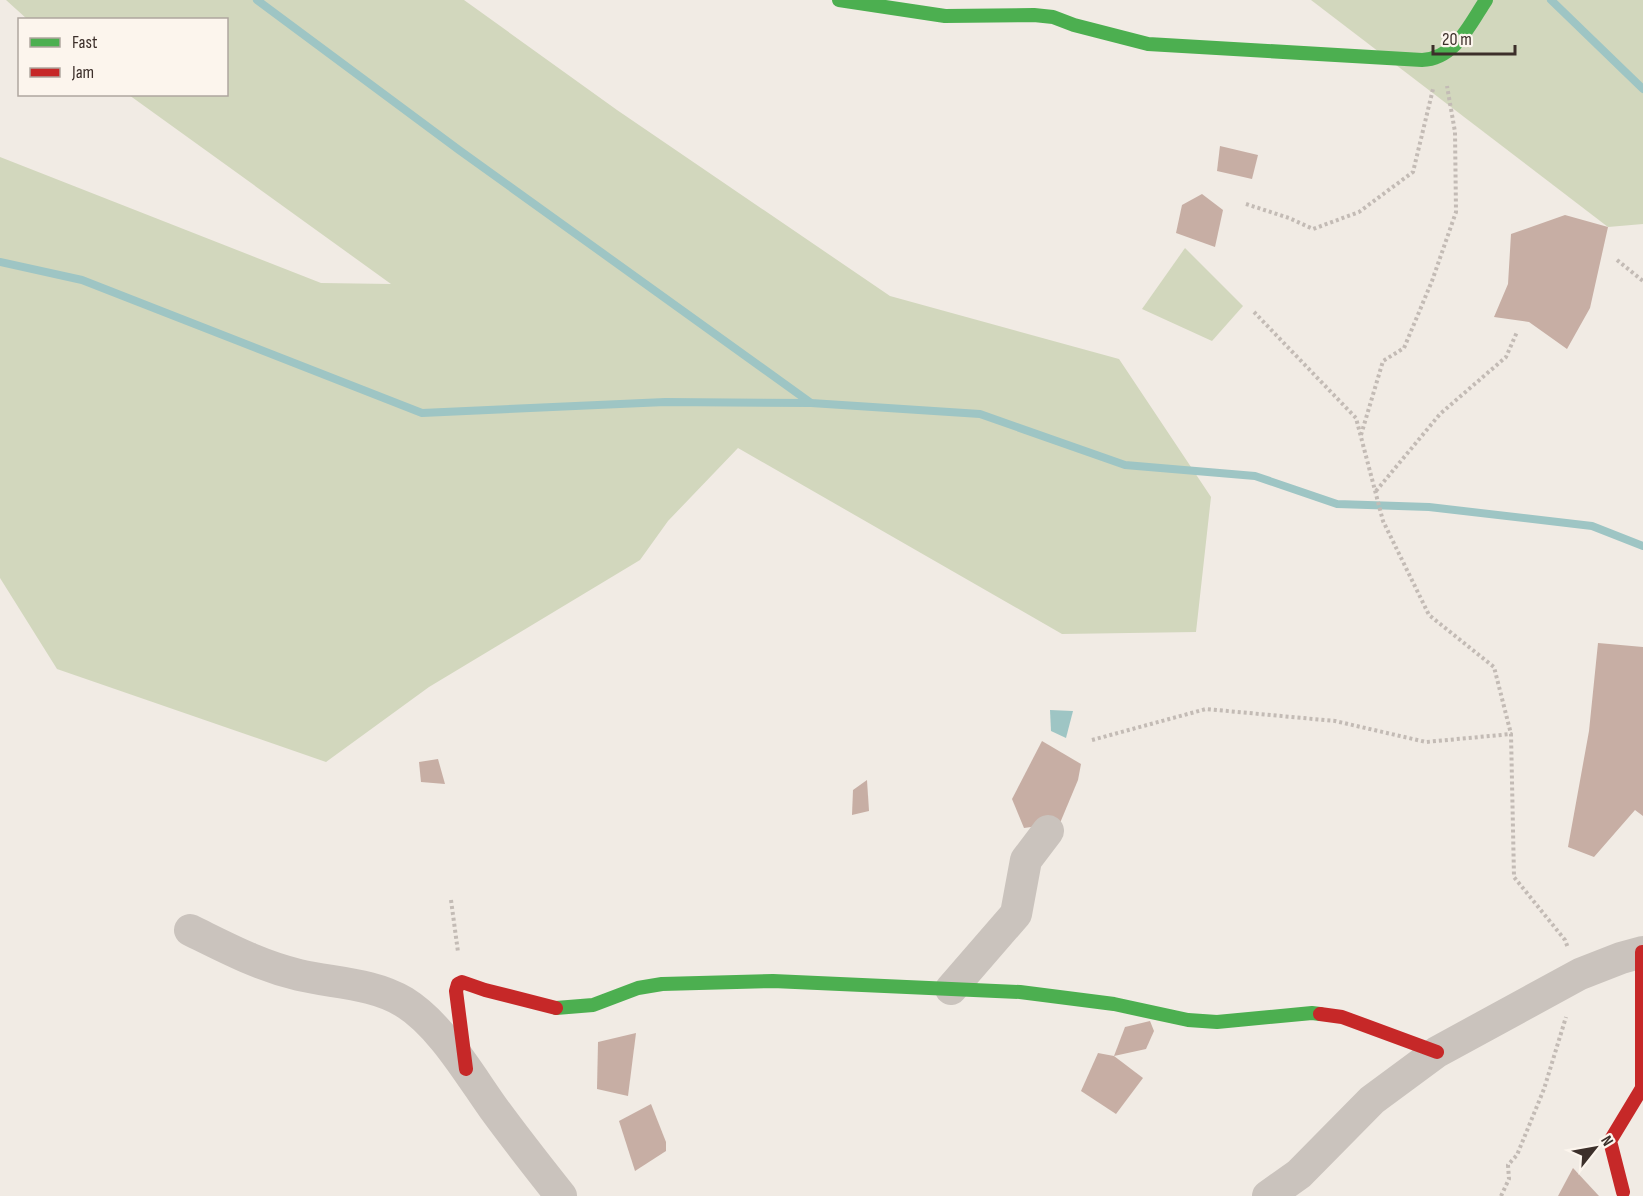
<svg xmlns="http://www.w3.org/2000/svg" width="1643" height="1196" viewBox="0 0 1643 1196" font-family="'Sofia Sans Condensed',sans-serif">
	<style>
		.green { fill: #d2d7bd }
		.water { fill: #9ec5c4 }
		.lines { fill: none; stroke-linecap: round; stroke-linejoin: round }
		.stream { stroke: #9ec5c4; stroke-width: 8 }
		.building { fill: #c7aea4 }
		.path { stroke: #c3bbb5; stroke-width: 4; stroke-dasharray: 3 3; stroke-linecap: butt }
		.street { stroke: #cac3bd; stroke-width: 32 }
		.fast { stroke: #4caf50; stroke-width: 14 }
		.jam { stroke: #c62828; stroke-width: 14 }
	</style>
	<rect width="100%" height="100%" fill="#f1ebe4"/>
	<g class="green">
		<path d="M 6,0 L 464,0 L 617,110 L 890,296 L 1119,359 L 1211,497 L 1196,632 L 1062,634 L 738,448 L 668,521 L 640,560 L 429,687 L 326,762 L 57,669 L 0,578 L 0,157 L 321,283 L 391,284 L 129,95 L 226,94 L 226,20 L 27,19 Z"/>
		<path d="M 1311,0 L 1643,0 L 1643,224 L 1608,227 Z"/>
		<path d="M 1185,248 L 1243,306 L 1212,341 L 1142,309 Z"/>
	</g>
	<path class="water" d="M 1050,710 L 1073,711 L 1066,738 L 1051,731 Z"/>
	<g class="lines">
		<g class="stream">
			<path d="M 257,0 L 459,150 L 811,403 L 980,414 L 1125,465 L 1255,476 L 1337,504 L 1429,507 L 1592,526 L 1643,546"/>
			<path d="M 1551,0 L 1643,89"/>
			<path d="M 0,262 L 82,280 L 422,413 L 665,402 L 811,403"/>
		</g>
	</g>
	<g class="building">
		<path d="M 1220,146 L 1258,155 L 1252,179 L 1217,171 Z"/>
		<path d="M 1202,194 L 1223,210 L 1215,247 L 1176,233 L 1182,205 Z"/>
		<path d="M 1565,215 L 1608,227 L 1590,308 L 1567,349 L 1529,322 L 1494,317 L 1508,284 L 1511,234 Z"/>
		<path d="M 1598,643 L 1643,647 L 1643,816 L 1635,810 L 1594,857 L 1568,847 L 1589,731 Z"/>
		<path d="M 1042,741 L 1081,764 L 1078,780 L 1060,823 L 1024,828 L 1012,799 Z"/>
		<path d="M 438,759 L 445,784 L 421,782 L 419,762 Z"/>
		<path d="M 867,780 L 869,811 L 852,815 L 853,790 Z"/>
		<path d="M 1150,1021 L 1154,1031 L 1146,1049 L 1114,1056 L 1125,1027 Z"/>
		<path d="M 636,1033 L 628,1096 L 597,1089 L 598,1042 Z"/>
		<path d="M 1098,1053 L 1114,1056 L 1143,1078 L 1116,1114 L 1081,1091 Z"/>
		<path d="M 651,1104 L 666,1142 L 666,1151 L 635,1171 L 619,1121 Z"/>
		<path d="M 1573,1168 L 1599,1196 L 1558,1196 Z"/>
	</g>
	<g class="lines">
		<g class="path">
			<path d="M 1246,204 L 1289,218 L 1313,229 L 1359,212 L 1413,172 L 1433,89"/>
			<path d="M 1617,260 L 1643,281"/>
			<path d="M 1254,312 L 1356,418 L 1383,521 L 1429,615 L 1494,667 L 1511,734"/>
			<path d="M 1361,435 L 1383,361 L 1404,348 L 1432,281 L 1456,212 L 1455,132 L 1447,86"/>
			<path d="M 1376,491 L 1440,414 L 1506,357 L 1517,332"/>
			<path d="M 1092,740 L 1206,709 L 1335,721 L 1426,742 L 1511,734 L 1514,877 L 1565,940 L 1568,948"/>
			<path d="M 451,900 L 458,952"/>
			<path d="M 1501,1196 L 1509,1179 L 1508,1165 L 1517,1155 L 1544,1089 L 1566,1017"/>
		</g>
		<g class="street">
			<path d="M 190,930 C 227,948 258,965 299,975 C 333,983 373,983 404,1002 C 441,1025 469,1074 494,1109 C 516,1139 538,1167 561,1196"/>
			<path d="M 951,989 L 1016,914 L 1026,860 L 1048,831"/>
			<path d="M 1268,1196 L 1299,1174 L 1372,1100 L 1437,1052 L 1580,974 L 1621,958 L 1643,952"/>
		</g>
		<g class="fast">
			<path d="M 839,0 L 945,16 L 1034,15 L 1053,17 L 1074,25 L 1148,44 L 1422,60 C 1455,59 1470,24 1486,0"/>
			<path d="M 556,1008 L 593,1005 L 638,988 L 662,984 L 773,981 L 1020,992 L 1114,1004 L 1188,1020 L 1217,1022 L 1312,1013 L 1320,1014"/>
		</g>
		<g class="jam">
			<path d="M 1320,1014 L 1342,1017 L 1437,1052"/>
			<path d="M 466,1069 L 456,991 L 458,984 L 462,982 L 485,990 L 556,1008"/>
			<path d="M 1623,1192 L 1610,1141 L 1642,1088 L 1642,952"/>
		</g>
	</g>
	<rect x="18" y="18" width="210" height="78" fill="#fcf5ed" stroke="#afa69f" stroke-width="1.5"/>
	<rect x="30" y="38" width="30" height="9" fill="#4caf50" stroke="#afa69f" stroke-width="1.5"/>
	<text x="72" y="48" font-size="18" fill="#3c2f2a">Fast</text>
	<rect x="30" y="68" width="30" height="9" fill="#c62828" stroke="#afa69f" stroke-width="1.5"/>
	<text x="72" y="78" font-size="18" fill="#3c2f2a">Jam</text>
	<g transform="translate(1595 1148) rotate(59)" stroke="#fcf5ed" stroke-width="4.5" paint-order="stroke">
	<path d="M0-4.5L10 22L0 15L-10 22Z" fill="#3c2f2a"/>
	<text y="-9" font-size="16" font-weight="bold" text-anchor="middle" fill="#3c2f2a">N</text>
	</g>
	<path d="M1433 45v9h82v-9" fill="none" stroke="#3c2f2a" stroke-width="3"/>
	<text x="1442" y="45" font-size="18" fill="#3c2f2a" stroke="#fcf5ed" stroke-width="4.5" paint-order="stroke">20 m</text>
</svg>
